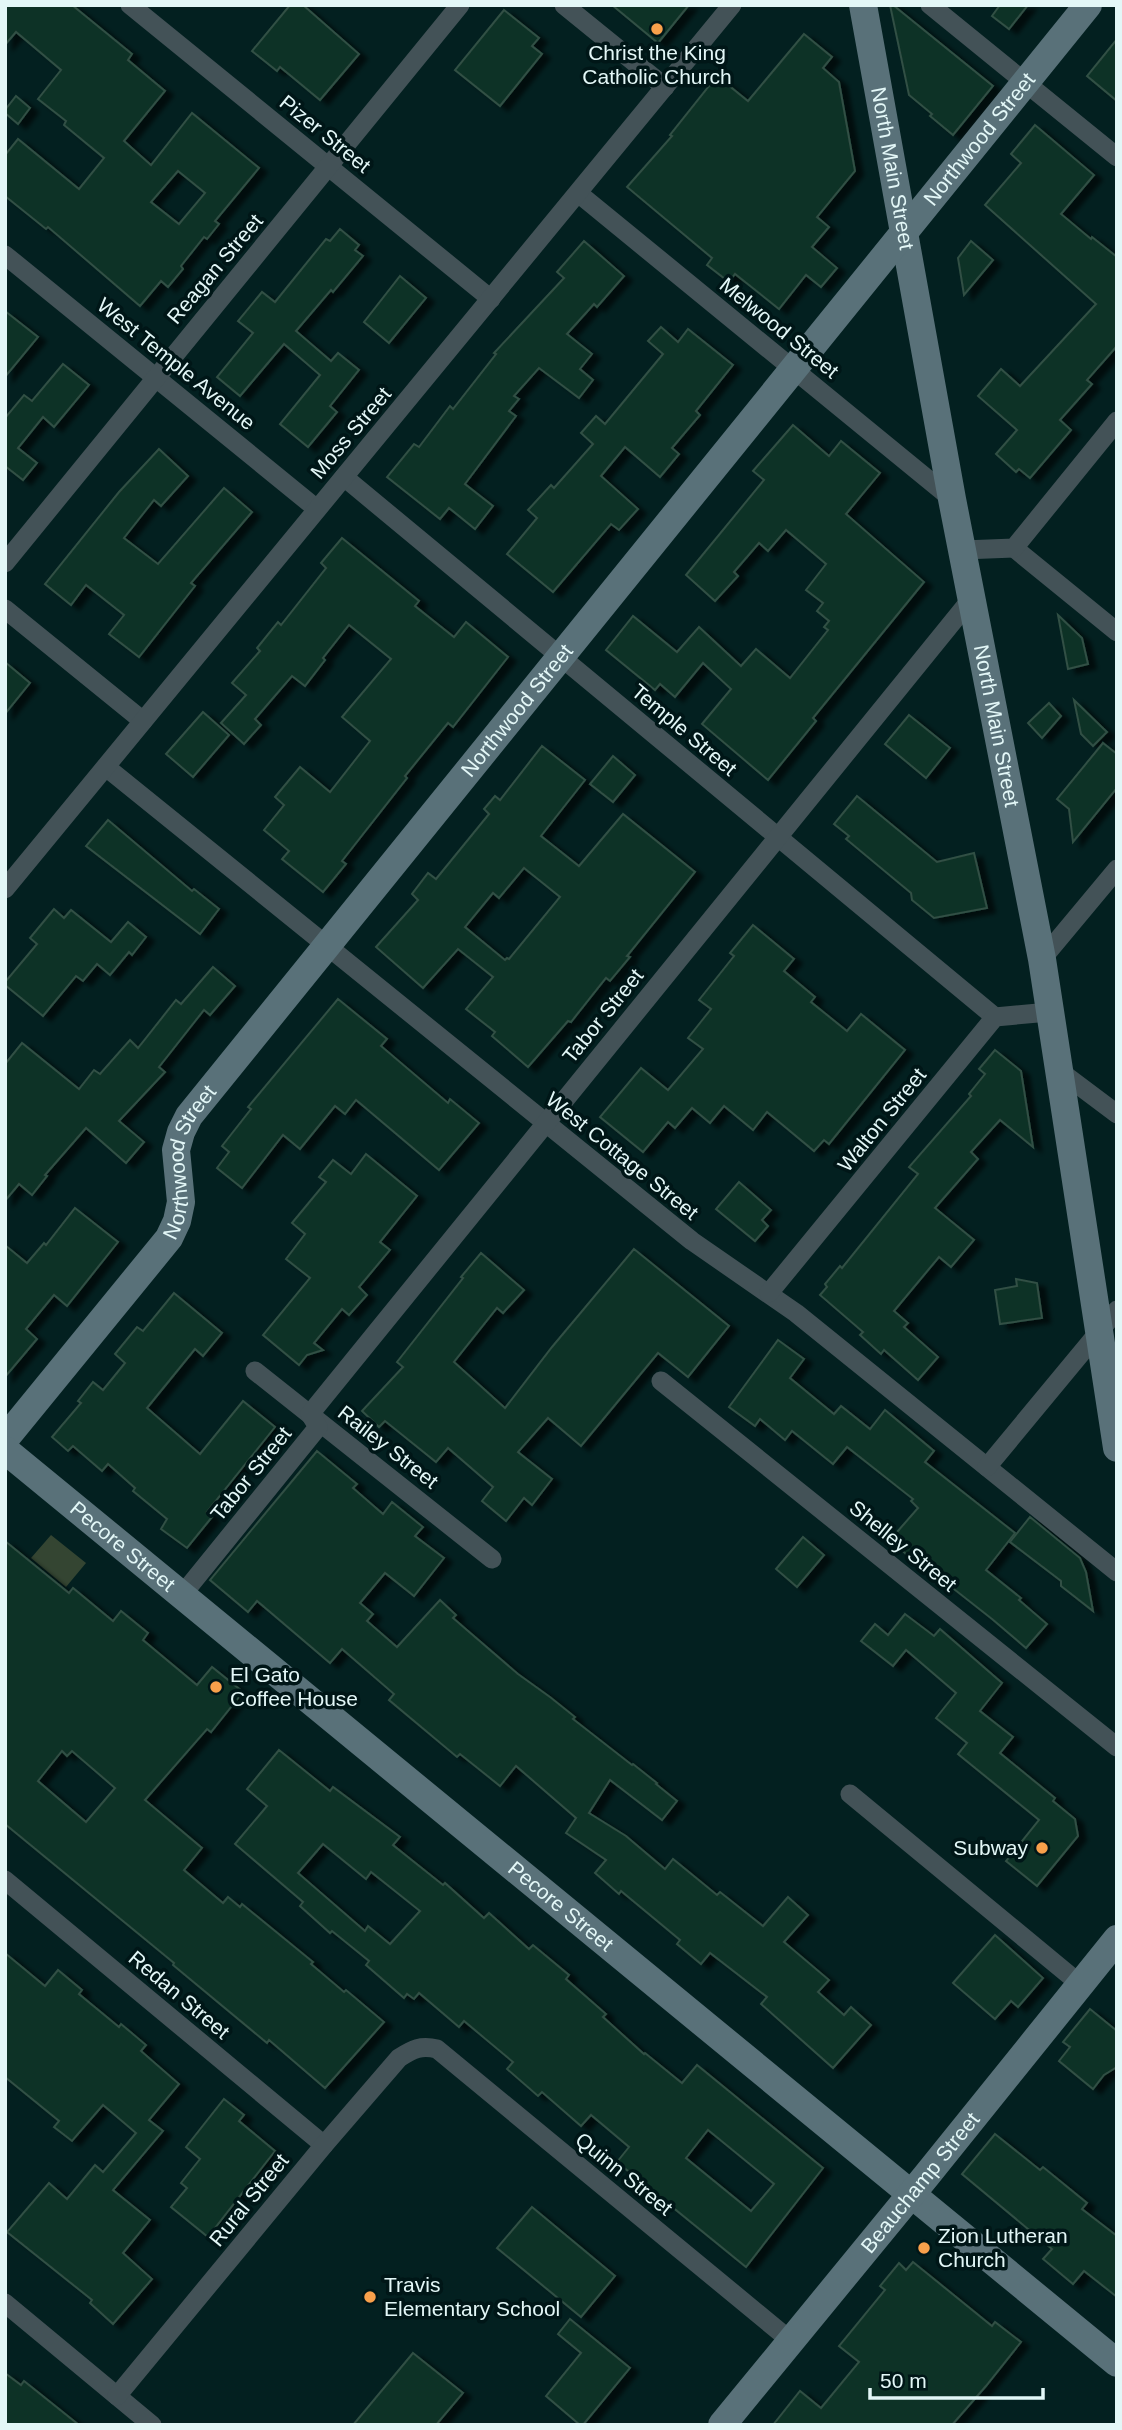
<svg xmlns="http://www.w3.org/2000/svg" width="1122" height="2430" viewBox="0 0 1122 2430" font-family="Helvetica,sans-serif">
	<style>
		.green { fill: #344532 }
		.building { fill: #113127; stroke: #305044; stroke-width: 2; fill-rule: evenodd; filter: url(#shadow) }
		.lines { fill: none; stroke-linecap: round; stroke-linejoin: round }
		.street { stroke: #435257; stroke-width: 19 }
		.secondary { stroke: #597179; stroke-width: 28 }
		.poi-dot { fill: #f8a04b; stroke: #001617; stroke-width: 2.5 }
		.labels { text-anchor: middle; stroke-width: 7; stroke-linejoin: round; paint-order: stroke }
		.poi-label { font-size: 21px; fill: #e3f7f7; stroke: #001617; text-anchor: start }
		.street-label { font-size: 21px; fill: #e3f7f7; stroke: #001617 }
	</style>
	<defs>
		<filter id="shadow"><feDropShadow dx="8" dy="4.5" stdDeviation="2" flood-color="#0009"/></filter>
	</defs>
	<rect width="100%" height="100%" fill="#032020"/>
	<path class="green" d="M 51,1535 L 86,1563 L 66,1587 L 31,1558 Z"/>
	<g class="building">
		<path d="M 5,5 L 72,5 L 132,54 L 128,60 L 165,91 L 124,141 L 151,165 L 192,113 L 259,168 L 215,221 L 219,224 L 207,239 L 204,237 L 181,266 L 183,269 L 168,287 L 161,281 L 140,306 L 48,227 L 46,229 L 5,196 L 5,155 L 18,139 L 79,189 L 104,158 L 64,125 L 66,121 L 38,99 L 61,70 L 16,32 L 5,45 ZM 178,171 L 205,193 L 179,224 L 151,202 Z"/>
		<path d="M 290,5 L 303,5 L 359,54 L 320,100 L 280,67 L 277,71 L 252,51 Z"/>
		<path d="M 612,5 L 689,5 L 658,43 Z"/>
		<path d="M 890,5 L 893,5 L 993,86 L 953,135 L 930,116 L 932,114 L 909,95 Z"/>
		<path d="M 1000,5 L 1028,5 L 1009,29 L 992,16 Z"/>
		<path d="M 504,10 L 539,38 L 532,46 L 542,54 L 500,106 L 455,70 Z"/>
		<path d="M 804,34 L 832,57 L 823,68 L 839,82 L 855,171 L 817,217 L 829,227 L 812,247 L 837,268 L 821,287 L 806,275 L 779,309 L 735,274 L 729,282 L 707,265 L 712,258 L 627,187 L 672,136 L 670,135 L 717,76 L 748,101 Z"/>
		<path d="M 1117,39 L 1117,101 L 1087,76 Z"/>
		<path d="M 16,96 L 30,108 L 18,124 L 5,113 L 5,110 Z"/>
		<path d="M 1035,125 L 1094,175 L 1061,214 L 1091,239 L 1092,237 L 1117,257 L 1117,346 L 1087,380 L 1092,384 L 1060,420 L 1071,430 L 1030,478 L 1019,469 L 1016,472 L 996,454 L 1017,430 L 978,396 L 1001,369 L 1020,386 L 1096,304 L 985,205 L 1021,163 L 1011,154 Z"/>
		<path d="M 340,229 L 359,245 L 355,250 L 363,256 L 333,292 L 331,290 L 296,331 L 331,361 L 338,353 L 359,370 L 330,406 L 337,412 L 308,447 L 280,424 L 320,375 L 284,344 L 240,396 L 217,377 L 253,333 L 238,321 L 262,292 L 275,302 L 326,239 L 330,241 Z"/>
		<path d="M 584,241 L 624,276 L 597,307 L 594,304 L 567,334 L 592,354 L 580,369 L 593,380 L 579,398 L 539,368 L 514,396 L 519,399 L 509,411 L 516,416 L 465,484 L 493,506 L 475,529 L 449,508 L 440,519 L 387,477 L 414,444 L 419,447 L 450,406 L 453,409 L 496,354 L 494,353 L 564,278 L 557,272 Z"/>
		<path d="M 971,241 L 993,260 L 964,295 L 958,258 Z"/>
		<path d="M 400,276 L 426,298 L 389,343 L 364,322 Z"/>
		<path d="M 5,311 L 38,337 L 5,377 Z"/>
		<path d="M 661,327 L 678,342 L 688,329 L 733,365 L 696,411 L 700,415 L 672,448 L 679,454 L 660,477 L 625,447 L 601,476 L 638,509 L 619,530 L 611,524 L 553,592 L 507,554 L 537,518 L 528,510 L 551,485 L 554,488 L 593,444 L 581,433 L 596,416 L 605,424 L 663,354 L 648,341 Z"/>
		<path d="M 63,364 L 89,385 L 54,427 L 43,417 L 18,448 L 37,463 L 23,480 L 5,466 L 5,418 L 24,395 L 32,401 Z"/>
		<path d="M 793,425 L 829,456 L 841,441 L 880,473 L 846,514 L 924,582 L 813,718 L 816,721 L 768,780 L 702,724 L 731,689 L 703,663 L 675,697 L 660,684 L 655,690 L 606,650 L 633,616 L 677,652 L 699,627 L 741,666 L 756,649 L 790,678 L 828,630 L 824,627 L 829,621 L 817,611 L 823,603 L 806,590 L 826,564 L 786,530 L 768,551 L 759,543 L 734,572 L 738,576 L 715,601 L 686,575 L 764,480 L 753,471 Z"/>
		<path d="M 159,449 L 188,476 L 161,506 L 154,500 L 124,538 L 158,564 L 224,488 L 252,512 L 191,583 L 195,586 L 139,657 L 109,634 L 124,615 L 86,585 L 71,605 L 45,584 L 119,492 Z"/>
		<path d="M 342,538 L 419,601 L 415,606 L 454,637 L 466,622 L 508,657 L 453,727 L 448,723 L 405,776 L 407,778 L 342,861 L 346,864 L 323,892 L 282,859 L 289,851 L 264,830 L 284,805 L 275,797 L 300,767 L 330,792 L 370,741 L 342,717 L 391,659 L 349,625 L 323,658 L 325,660 L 305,686 L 292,676 L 255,719 L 261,725 L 244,744 L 221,723 L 246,695 L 232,683 L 260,651 L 257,648 L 278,622 L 281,625 L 326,568 L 321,563 Z"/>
		<path d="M 1058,615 L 1082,638 L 1088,664 L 1068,669 Z"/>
		<path d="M 5,662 L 30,683 L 5,714 Z"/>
		<path d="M 1074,700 L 1107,732 L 1093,746 L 1081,734 Z"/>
		<path d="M 1049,703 L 1061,716 L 1042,738 L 1028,723 Z"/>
		<path d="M 203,712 L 229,735 L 193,777 L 166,754 Z"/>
		<path d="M 909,715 L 950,748 L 926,778 L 885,744 Z"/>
		<path d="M 1103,743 L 1117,754 L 1117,788 L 1073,842 L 1069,809 L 1057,799 Z"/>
		<path d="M 542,746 L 585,780 L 541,836 L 579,866 L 623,814 L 695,872 L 627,956 L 630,957 L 610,981 L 606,978 L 571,1022 L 568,1021 L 528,1067 L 492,1036 L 495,1032 L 466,1009 L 493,977 L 458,949 L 423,988 L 376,947 L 418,900 L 412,894 L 428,873 L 436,879 L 489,814 L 484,809 L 495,796 L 500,800 ZM 524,868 L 560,897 L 509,959 L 507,958 L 505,960 L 465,927 L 493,893 L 499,898 Z"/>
		<path d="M 613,756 L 635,775 L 613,802 L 590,784 Z"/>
		<path d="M 857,796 L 937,862 L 974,853 L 987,908 L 934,918 L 912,900 L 911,893 L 846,839 L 849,836 L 834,824 Z"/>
		<path d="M 108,820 L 192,891 L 194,889 L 219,909 L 200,934 L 86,846 Z"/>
		<path d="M 54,909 L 64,918 L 71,910 L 111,942 L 128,922 L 146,937 L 132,955 L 129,952 L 110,975 L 97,964 L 83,981 L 76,976 L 43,1016 L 5,985 L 5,982 L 37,944 L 30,938 Z"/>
		<path d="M 753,925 L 794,959 L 784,971 L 815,997 L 811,1002 L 847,1031 L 861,1014 L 905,1050 L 829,1144 L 824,1140 L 814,1151 L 767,1112 L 753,1130 L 724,1106 L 710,1123 L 692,1108 L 675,1128 L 668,1122 L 643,1152 L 600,1117 L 641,1068 L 668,1090 L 703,1049 L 688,1038 L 711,1009 L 699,1000 L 734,956 L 730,953 Z"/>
		<path d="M 213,967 L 235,986 L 210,1015 L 204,1010 L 159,1067 L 165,1072 L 119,1121 L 144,1142 L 126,1163 L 86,1128 L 45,1175 L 47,1176 L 32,1195 L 19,1184 L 5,1201 L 5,1064 L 22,1043 L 79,1089 L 94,1070 L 100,1074 L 130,1040 L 138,1048 L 176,1000 L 181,1004 Z"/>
		<path d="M 338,999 L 387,1039 L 381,1046 L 448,1103 L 450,1099 L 479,1123 L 439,1170 L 356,1100 L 345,1114 L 335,1106 L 300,1149 L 283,1135 L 242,1188 L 217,1168 L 229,1152 L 222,1146 L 251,1109 L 248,1107 Z"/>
		<path d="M 995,1050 L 1021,1071 L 1033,1147 L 1000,1120 L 971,1152 L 978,1159 L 935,1208 L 974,1240 L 951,1267 L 939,1257 L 894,1311 L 908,1323 L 904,1327 L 938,1357 L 918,1380 L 884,1350 L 881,1354 L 860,1335 L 863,1332 L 820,1295 L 827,1287 L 825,1284 L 840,1266 L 842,1268 L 918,1174 L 909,1167 L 971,1096 L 969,1094 L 985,1074 L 979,1069 Z"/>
		<path d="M 366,1154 L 417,1196 L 380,1242 L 390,1250 L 359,1287 L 367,1295 L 349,1315 L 342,1309 L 314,1343 L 323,1350 L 307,1355 L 299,1365 L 263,1335 L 310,1278 L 286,1259 L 305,1234 L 292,1223 L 326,1182 L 319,1177 L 333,1160 L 351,1174 Z"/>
		<path d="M 739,1182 L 771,1210 L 762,1220 L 768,1226 L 755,1241 L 716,1209 Z"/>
		<path d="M 75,1208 L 118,1242 L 67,1306 L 54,1295 L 26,1329 L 37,1339 L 5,1377 L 5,1245 L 27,1263 L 44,1243 L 46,1245 Z"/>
		<path d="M 634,1249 L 729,1326 L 688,1377 L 658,1353 L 581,1446 L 548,1418 L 518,1452 L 552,1479 L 532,1505 L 524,1498 L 506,1521 L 482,1501 L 493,1487 L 448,1448 L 436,1462 L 385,1421 L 379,1427 L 362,1411 L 403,1367 L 397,1362 L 463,1278 L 461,1277 L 481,1253 L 524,1290 L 503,1313 L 497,1308 L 454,1362 L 505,1408 L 552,1347 Z"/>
		<path d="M 1016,1279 L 1037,1283 L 1042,1318 L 1000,1324 L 995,1290 L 1017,1286 Z"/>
		<path d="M 174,1293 L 222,1333 L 203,1356 L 195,1349 L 147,1408 L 200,1454 L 243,1401 L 275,1427 L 207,1512 L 212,1517 L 187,1548 L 161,1529 L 167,1519 L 133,1491 L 135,1488 L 108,1464 L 102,1471 L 73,1446 L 68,1451 L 52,1437 L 81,1403 L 78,1401 L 93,1382 L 103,1390 L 125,1363 L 115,1354 L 137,1327 L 143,1331 Z"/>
		<path d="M 778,1340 L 804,1359 L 790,1378 L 834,1414 L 841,1406 L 870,1429 L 885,1410 L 934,1451 L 925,1462 L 1015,1533 L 986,1570 L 1021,1598 L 1019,1600 L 1047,1624 L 1026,1648 L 992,1619 L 917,1560 L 915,1562 L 890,1540 L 918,1508 L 911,1501 L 913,1499 L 847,1447 L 833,1464 L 792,1431 L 785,1440 L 760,1419 L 755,1426 L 729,1407 Z"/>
		<path d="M 317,1451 L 357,1484 L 353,1488 L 383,1514 L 392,1502 L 423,1527 L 415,1536 L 444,1558 L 414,1596 L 385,1573 L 360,1603 L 373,1614 L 367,1621 L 397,1647 L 440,1600 L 456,1615 L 453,1618 L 518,1674 L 550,1697 L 575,1717 L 573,1719 L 632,1765 L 633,1764 L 657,1783 L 656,1784 L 677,1801 L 662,1820 L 610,1780 L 589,1813 L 626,1836 L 665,1869 L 673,1859 L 717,1895 L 720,1892 L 763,1926 L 788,1897 L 808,1915 L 784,1942 L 829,1980 L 818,1992 L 844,2015 L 851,2007 L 871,2025 L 833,2068 L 761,2004 L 767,1997 L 710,1953 L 701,1964 L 677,1944 L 680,1940 L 621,1891 L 619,1894 L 595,1873 L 606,1860 L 566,1833 L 576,1818 L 516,1766 L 500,1786 L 460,1754 L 457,1757 L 389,1700 L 394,1694 L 342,1649 L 330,1663 L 257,1601 L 248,1612 L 210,1580 Z"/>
		<path d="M 1030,1517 L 1080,1558 L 1086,1572 L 1093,1611 L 1061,1586 L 1061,1581 L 1010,1542 Z"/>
		<path d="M 803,1537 L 824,1555 L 797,1587 L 776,1569 Z"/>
		<path d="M 5,1541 L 69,1593 L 73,1588 L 113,1621 L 121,1611 L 148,1633 L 143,1640 L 197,1685 L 212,1667 L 243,1692 L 211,1732 L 207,1729 L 145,1800 L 202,1848 L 184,1870 L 223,1903 L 228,1897 L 240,1907 L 242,1904 L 313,1962 L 311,1964 L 344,1992 L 346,1990 L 384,2022 L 325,2088 L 269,2040 L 267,2043 L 173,1965 L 174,1963 L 5,1824 ZM 62,1751 L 67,1756 L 72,1751 L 115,1788 L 86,1822 L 38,1781 Z"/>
		<path d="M 905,1614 L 934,1636 L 940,1629 L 1002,1683 L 980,1711 L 1013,1737 L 1000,1753 L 1055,1798 L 1053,1801 L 1075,1819 L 1078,1836 L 1037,1886 L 1006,1861 L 1039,1820 L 958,1754 L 967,1743 L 936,1718 L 956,1693 L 906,1650 L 893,1666 L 861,1641 L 875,1624 L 888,1635 Z"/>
		<path d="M 279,1750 L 330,1791 L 333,1787 L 400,1837 L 393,1845 L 443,1885 L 445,1883 L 484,1918 L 489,1913 L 529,1949 L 533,1945 L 569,1975 L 566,1979 L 606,2014 L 603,2017 L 644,2054 L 645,2053 L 682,2083 L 697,2065 L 823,2168 L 746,2267 L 617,2162 L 629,2147 L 591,2115 L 581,2126 L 542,2092 L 538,2096 L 507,2069 L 513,2062 L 464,2021 L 459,2027 L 419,1993 L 414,1999 L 407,1994 L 404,1998 L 366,1965 L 369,1961 L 332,1931 L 330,1933 L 300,1906 L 303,1902 L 235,1844 L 267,1806 L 247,1789 ZM 323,1844 L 366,1879 L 371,1872 L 420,1911 L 390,1944 L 368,1926 L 365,1931 L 298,1873 ZM 708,2130 L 774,2184 L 751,2211 L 686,2158 Z"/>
		<path d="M 995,1935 L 1043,1978 L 1018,2007 L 1011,2001 L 995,2019 L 953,1983 Z"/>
		<path d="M 5,1953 L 45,1986 L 58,1970 L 82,1990 L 79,1994 L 119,2027 L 121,2024 L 146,2045 L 141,2051 L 179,2084 L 149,2120 L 163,2131 L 113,2190 L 150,2220 L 123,2253 L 152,2279 L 113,2324 L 90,2303 L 92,2300 L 7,2232 L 49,2183 L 67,2199 L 95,2165 L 103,2172 L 136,2133 L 103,2105 L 72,2141 L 54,2127 L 59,2121 L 5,2077 Z"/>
		<path d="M 1090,2009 L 1117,2031 L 1117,2067 L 1104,2075 L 1093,2089 L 1059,2061 L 1070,2047 L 1063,2042 Z"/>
		<path d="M 224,2099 L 244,2115 L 239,2121 L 275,2151 L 208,2237 L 171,2207 L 187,2188 L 181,2183 L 200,2159 L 186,2147 Z"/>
		<path d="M 995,2134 L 1040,2170 L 1043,2167 L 1087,2203 L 1082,2209 L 1117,2236 L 1117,2297 L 1084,2271 L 1073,2284 L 1043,2259 L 1052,2249 L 962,2174 Z"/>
		<path d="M 532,2207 L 615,2276 L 581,2317 L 497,2248 Z"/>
		<path d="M 913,2262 L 992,2326 L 995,2322 L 1021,2342 L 986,2386 L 952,2425 L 773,2425 L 800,2391 L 821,2408 L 859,2362 L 839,2346 L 885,2290 L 880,2286 L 899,2263 L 906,2270 Z"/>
		<path d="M 570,2319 L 630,2368 L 583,2425 L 580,2425 L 546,2396 L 581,2353 L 558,2334 Z"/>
		<path d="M 413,2353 L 463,2393 L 436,2425 L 353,2425 Z"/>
		<path d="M 5,2373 L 21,2385 L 24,2381 L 79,2425 L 5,2425 Z"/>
	</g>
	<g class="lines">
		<g class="street">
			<path d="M 130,5 L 491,299"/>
			<path d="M 564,5 L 665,87"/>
			<path d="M 930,5 L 1117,157"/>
			<path d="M 578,193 L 952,499"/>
			<path d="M 5,255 L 317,509"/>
			<path d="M 344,477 L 995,1017"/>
			<path d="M 1014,548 L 1117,632"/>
			<path d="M 963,550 L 1014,548 L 1117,421"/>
			<path d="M 5,563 L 460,5"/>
			<path d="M 5,609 L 143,721"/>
			<path d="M 106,767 L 692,1241 L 796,1313 L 1117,1572"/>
			<path d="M 5,889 L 732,5"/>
			<path d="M 1042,959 L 1117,869"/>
			<path d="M 1057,1069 L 1117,1114"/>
			<path d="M 769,1293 L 995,1017 L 1049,1012"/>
			<path d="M 255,1371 L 492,1559"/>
			<path d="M 661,1381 L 1117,1747"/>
			<path d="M 987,1467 L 1117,1310"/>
			<path d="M 182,1595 L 318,1427 L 310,1414 L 972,598"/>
			<path d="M 850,1794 L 1080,1984"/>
			<path d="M 5,1880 L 324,2145"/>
			<path d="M 5,2303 L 152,2425"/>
			<path d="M 117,2396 L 324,2145 L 399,2058 C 413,2049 421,2045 437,2049 L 791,2341"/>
		</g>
		<g class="secondary">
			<path id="s1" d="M 863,5 L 952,499 L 1042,959 L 1117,1448"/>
			<path id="s2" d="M 5,1439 L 169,1238 L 177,1221 L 181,1202 L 176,1150 L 181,1132 L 189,1116 L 1088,5"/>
			<path id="s3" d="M 5,1450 L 1117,2363"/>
			<path id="s4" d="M 722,2425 L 927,2175 L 1117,1939"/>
		</g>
	</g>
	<g class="poi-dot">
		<circle cx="657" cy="29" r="7"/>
		<circle cx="216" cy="1687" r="7"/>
		<circle cx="1042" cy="1848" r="7"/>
		<circle cx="924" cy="2248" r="7"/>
		<circle cx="370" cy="2297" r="7"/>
	</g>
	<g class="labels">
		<g class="poi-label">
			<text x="657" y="60" text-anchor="middle">Christ the King<tspan x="657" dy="24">Catholic Church</tspan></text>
			<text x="230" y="1682">El Gato<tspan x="230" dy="24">Coffee House</tspan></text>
			<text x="1028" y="1855" text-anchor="end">Subway</text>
			<text x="938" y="2243">Zion Lutheran<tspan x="938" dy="24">Church</tspan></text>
			<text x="384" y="2292">Travis<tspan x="384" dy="24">Elementary School</tspan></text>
		</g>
		<g class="street-label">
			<text transform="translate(325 134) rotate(39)" y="7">Pizer Street</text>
			<text dy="7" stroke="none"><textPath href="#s2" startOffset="1643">Northwood Street</textPath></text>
			<text dy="7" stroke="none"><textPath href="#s1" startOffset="166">North Main Street</textPath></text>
			<text transform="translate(215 269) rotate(-50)" y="7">Reagan Street</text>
			<text transform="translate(779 328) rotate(39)" y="7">Melwood Street</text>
			<text transform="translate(176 364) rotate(39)" y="7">West Temple Avenue</text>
			<text transform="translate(351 433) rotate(-50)" y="7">Moss Street</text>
			<text dy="7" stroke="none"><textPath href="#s2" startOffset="908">Northwood Street</textPath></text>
			<text dy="7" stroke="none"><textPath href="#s1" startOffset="733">North Main Street</textPath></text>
			<text transform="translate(684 730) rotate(40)" y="7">Temple Street</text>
			<text transform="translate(603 1016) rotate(-51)" y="7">Tabor Street</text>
			<text transform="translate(882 1120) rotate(-51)" y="7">Walton Street</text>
			<text transform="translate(622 1156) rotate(39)" y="7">West Cottage Street</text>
			<text dy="7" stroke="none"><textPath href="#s2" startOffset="341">Northwood Street</textPath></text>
			<text transform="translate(388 1447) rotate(38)" y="7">Railey Street</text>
			<text transform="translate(251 1474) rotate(-51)" y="7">Tabor Street</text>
			<text transform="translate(903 1546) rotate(39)" y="7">Shelley Street</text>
			<text dy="7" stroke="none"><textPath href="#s3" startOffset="152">Pecore Street</textPath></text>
			<text dy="7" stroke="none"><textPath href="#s3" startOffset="719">Pecore Street</textPath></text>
			<text transform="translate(179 1995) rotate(40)" y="7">Redan Street</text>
			<text transform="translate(624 2174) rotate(39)" y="7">Quinn Street</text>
			<text dy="7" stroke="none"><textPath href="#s4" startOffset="313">Beauchamp Street</textPath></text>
			<text transform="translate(249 2200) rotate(-51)" y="7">Rural Street</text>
		</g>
	</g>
	<rect width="1122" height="2430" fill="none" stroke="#e3f7f7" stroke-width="14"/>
	<path d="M870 2388v10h173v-10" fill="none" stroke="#e3f7f7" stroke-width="3.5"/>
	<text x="880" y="2388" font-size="21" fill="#e3f7f7" stroke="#001617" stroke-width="5" paint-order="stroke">50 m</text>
</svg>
